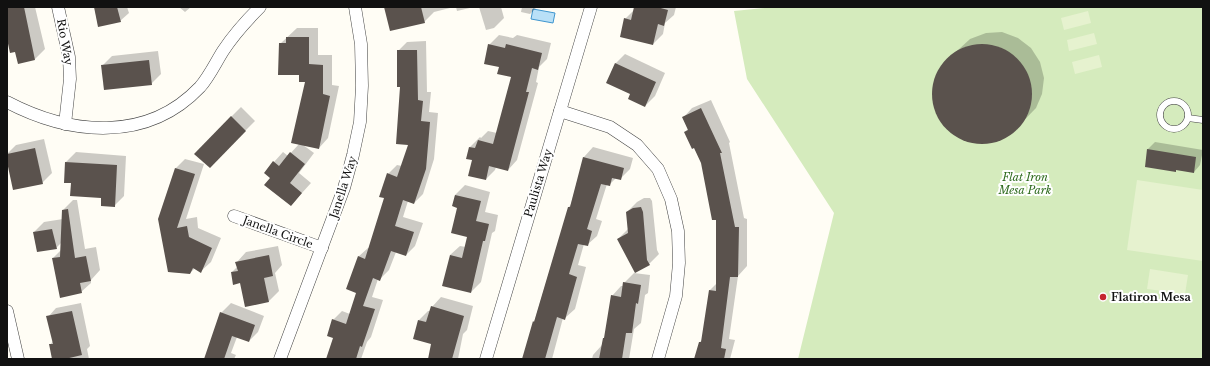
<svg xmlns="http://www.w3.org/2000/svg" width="1210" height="366" viewBox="0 0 1210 366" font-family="'Libre Baskerville',serif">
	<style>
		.green { fill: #d5ebbd }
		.pitch { fill: #e6f2cf }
		.water { fill: #b9e0f7; stroke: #3f96cf }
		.shadow { fill: #0003 }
		.building { fill: #5a524d }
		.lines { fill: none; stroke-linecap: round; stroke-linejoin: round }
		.lane-casing { stroke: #444; stroke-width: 7 }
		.street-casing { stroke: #444; stroke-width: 13 }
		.lane { stroke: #fff; stroke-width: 6 }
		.street { stroke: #fff; stroke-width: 12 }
		.poi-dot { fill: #c4262e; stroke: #fff; stroke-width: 1.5 }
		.labels { text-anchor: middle; stroke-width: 4; stroke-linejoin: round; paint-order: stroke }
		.street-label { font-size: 11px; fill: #111; stroke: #fff }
		.park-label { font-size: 11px; font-style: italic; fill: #2f6b1f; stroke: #fff }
		.poi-label { font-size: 11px; font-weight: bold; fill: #111; stroke: #fff; text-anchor: start }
	</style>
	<rect width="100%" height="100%" fill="#fffdf5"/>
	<path class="green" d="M 775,7 L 1203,7 L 1203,359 L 798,359 L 834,213 L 747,79 L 734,11 Z"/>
	<g class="pitch">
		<path d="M 1088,11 L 1091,23 L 1064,30 L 1061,18 Z"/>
		<path d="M 1094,33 L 1097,44 L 1069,51 L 1067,40 Z"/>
		<path d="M 1099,55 L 1102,67 L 1075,74 L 1072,62 Z"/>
		<path d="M 1137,180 L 1203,190 L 1203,261 L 1127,250 Z"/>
		<path d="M 1150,269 L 1188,275 L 1185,294 L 1147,289 Z"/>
	</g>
	<path class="water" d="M 533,9 L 555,13 L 553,23 L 531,19 Z"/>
	<g class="shadow">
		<path d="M 7,7 L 35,7 L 45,49 L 35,59 L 19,63 L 16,50 L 7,35 Z"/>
		<path d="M 95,7 L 127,7 L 129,13 L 120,21 Z"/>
		<path d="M 179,7 L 191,7 L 185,12 Z"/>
		<path d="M 385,7 L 454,7 L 434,12 L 424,22 Z"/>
		<path d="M 456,7 L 474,7 L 457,11 Z"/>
		<path d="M 479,7 L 501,7 L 504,18 L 494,28 L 486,30 Z"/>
		<path d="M 522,7 L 537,7 L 530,14 L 521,12 Z"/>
		<path d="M 635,7 L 676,7 L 674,15 L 665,23 L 663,34 L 653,44 L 625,19 L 634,10 Z"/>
		<path d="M 297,28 L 318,28 L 318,55 L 332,55 L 332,85 L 339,86 L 328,138 L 319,148 L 303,145 L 314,153 L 299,173 L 311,183 L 291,205 L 271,178 L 274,162 L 283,152 L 288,156 L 299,144 L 306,81 L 300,74 L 280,44 Z"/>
		<path d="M 1002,32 L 1018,38 L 1031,48 L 1040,62 L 1044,78 L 1042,94 L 1036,108 L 1013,132 L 999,140 L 983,143 L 968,141 L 954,134 L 943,123 L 936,109 L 933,93 L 936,77 L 945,62 L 970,39 L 986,33 Z"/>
		<path d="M 499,35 L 513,38 L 517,35 L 551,43 L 547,59 L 539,67 L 536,82 L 538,83 L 517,160 L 508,170 L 496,167 L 495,170 L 486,179 L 474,159 L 467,158 L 470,147 L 480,137 L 481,138 L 488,131 L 497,133 L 512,76 L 500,66 L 489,45 Z"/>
		<path d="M 426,41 L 427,92 L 431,92 L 429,112 L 438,113 L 434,159 L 423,194 L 414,203 L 408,201 L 403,217 L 423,223 L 415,246 L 406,255 L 396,252 L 389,270 L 380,279 L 378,279 L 372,297 L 383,300 L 371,337 L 367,342 L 361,359 L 327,359 L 334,337 L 333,320 L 342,311 L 350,314 L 357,292 L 358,257 L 368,248 L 369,248 L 385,198 L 388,174 L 397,165 L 402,166 L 409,144 L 398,51 L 407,42 Z"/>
		<path d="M 158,51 L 161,74 L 151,84 L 102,66 L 112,56 Z"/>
		<path d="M 625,54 L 665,73 L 655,96 L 645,106 L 631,94 L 615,64 Z"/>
		<path d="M 711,100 L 730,142 L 729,143 L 744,218 L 747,219 L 747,266 L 738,276 L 729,339 L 735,340 L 730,359 L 695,359 L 700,342 L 702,340 L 710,290 L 717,283 L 717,218 L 702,162 L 695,147 L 685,132 L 688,129 L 683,118 L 692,108 Z"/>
		<path d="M 241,107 L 255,121 L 219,157 L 231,117 Z"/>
		<path d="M 44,139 L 52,173 L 42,183 L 7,158 L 7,154 L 16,145 Z"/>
		<path d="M 1155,142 L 1203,150 L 1200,165 L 1194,172 L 1146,166 L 1148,149 Z"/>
		<path d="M 593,147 L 633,158 L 630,169 L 620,179 L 616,178 L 609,185 L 607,184 L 596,219 L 602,221 L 597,236 L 587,245 L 584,244 L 578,265 L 586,267 L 575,309 L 565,318 L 563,318 L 552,359 L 523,359 L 569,207 L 571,204 L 584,157 Z"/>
		<path d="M 76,152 L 126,156 L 124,196 L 114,206 L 102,197 L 72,182 L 65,182 L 66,162 Z"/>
		<path d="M 185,159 L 204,164 L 186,219 L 197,217 L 198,228 L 221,238 L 211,262 L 201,271 L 195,268 L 190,273 L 169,272 L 176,168 Z"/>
		<path d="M 465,185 L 490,192 L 485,212 L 498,215 L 495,231 L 492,233 L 481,282 L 471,292 L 450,255 L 460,246 L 466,247 L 468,236 L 458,207 L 453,206 L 455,195 Z"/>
		<path d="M 644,198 L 650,198 L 652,201 L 657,250 L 659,254 L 649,264 L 636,272 L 618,239 L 628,229 L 627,212 L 637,202 Z"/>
		<path d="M 73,200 L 77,200 L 85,249 L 96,247 L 100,270 L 91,280 L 91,283 L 81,292 L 53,258 L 61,250 L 62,242 L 56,248 L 34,232 L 44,222 L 63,219 L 63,210 Z"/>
		<path d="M 278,246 L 282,265 L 275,273 L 279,291 L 269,301 L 246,306 L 241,282 L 232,272 L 238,266 L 237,262 L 246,252 Z"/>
		<path d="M 634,273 L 650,275 L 648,293 L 645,295 L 641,323 L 634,329 L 629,359 L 592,359 L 593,355 L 602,345 L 604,338 L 605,337 L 612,296 L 621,286 L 624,286 L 624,283 Z"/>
		<path d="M 441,297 L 473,306 L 467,330 L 463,334 L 458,359 L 429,359 L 432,343 L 419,320 L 428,311 L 430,311 L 432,307 Z"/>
		<path d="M 81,303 L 90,346 L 87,349 L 89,359 L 53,359 L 50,345 L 53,341 L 48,317 L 56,308 Z"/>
		<path d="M 231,303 L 264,316 L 258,332 L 249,341 L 237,337 L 231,353 L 236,355 L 234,359 L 205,359 L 221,313 Z"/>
	</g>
	<g class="building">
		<path d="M 7,7 L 24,7 L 35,60 L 18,64 L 15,52 L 10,53 L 7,39 Z"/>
		<path d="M 94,7 L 117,7 L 121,22 L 98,27 Z"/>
		<path d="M 384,7 L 421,7 L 425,23 L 390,31 Z"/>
		<path d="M 634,7 L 657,7 L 668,10 L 664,26 L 658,24 L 653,45 L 620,37 L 624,18 L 631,20 Z"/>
		<path d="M 286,37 L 309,37 L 309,64 L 323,65 L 323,94 L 330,96 L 319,149 L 291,143 L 305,82 L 299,82 L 299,75 L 278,75 L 279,43 L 286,43 Z"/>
		<path d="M 488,44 L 505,48 L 506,44 L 542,53 L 538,70 L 532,68 L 526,92 L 529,92 L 508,171 L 489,166 L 486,180 L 468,176 L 472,160 L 466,159 L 469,147 L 475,148 L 478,140 L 493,144 L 511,77 L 497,74 L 499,67 L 484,64 Z"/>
		<circle cx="982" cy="94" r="50"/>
		<path d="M 397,50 L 417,50 L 418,100 L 423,101 L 421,121 L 430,122 L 426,169 L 414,204 L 403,200 L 395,226 L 414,232 L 406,256 L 391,251 L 380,281 L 373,278 L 363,306 L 375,309 L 362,347 L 360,346 L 356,359 L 326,359 L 333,338 L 327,336 L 332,319 L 346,324 L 356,293 L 346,289 L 358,256 L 365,259 L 384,198 L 379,197 L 387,173 L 397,177 L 408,145 L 396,144 L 400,87 L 397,87 Z"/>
		<path d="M 149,60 L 152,85 L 104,90 L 101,65 Z"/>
		<path d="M 615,63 L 656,82 L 645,107 L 628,99 L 630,94 L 606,83 Z"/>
		<path d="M 701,108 L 722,153 L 720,153 L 735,227 L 739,227 L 738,277 L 730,277 L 721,348 L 726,349 L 724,359 L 694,359 L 699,342 L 701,342 L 709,290 L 716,291 L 716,220 L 712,220 L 701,163 L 694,148 L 692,149 L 684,132 L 688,130 L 682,117 Z"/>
		<path d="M 231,116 L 246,131 L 210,168 L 194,154 Z"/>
		<path d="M 35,148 L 43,184 L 13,190 L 7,162 L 7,154 Z"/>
		<path d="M 1147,149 L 1196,157 L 1194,173 L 1176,170 L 1176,172 L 1145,167 Z"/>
		<path d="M 290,152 L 305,164 L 290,183 L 302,193 L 291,206 L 264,185 L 270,178 L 264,173 L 273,161 L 279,166 Z"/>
		<path d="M 583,157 L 624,168 L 621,180 L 612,178 L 610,186 L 601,184 L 587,229 L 592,231 L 588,246 L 578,244 L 569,274 L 577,277 L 565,320 L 557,317 L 545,359 L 522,359 L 533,321 L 534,322 L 568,207 L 570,207 Z"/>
		<path d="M 65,162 L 117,165 L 115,207 L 101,206 L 101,198 L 70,196 L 71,183 L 64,183 Z"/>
		<path d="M 175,168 L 195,174 L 177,228 L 187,226 L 189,237 L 212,248 L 201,273 L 193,268 L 190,274 L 168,272 L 158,219 Z"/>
		<path d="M 455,195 L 481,201 L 476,221 L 489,224 L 485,241 L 483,241 L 471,293 L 442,286 L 450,255 L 462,258 L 467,237 L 451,233 L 457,208 L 452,206 Z"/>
		<path d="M 641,207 L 643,212 L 647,260 L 650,265 L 635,273 L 617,239 L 628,233 L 626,212 L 633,208 Z"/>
		<path d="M 68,209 L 75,258 L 86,256 L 91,281 L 80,283 L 82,293 L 60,298 L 52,258 L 60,257 L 62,210 Z"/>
		<path d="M 52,229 L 57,249 L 37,252 L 33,232 Z"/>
		<path d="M 269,255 L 273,276 L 264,278 L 269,302 L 245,307 L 240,283 L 233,285 L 231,272 L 238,271 L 235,262 Z"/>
		<path d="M 623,282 L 641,285 L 638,304 L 636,303 L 632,333 L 626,333 L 622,359 L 599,359 L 603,338 L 604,338 L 611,295 L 621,297 Z"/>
		<path d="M 431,306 L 464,316 L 452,359 L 428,359 L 431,344 L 413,339 L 418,320 L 426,322 Z"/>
		<path d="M 72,311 L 82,355 L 65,359 L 52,359 L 49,344 L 53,344 L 46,316 Z"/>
		<path d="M 220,312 L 255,325 L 249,342 L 232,336 L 224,359 L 204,359 Z"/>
	</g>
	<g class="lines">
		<g class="lane-casing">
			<g id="lane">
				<circle cx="1174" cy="115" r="14"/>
				<path d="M 1188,118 L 1203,120"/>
			</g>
		</g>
		<g class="street-casing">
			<g id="street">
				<path d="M 58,7 L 69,57 L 70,79 L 65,124"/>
				<path d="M 7,102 C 70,135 147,143 200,87 C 209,77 216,62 223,51 C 234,34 246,21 260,7"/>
				<path d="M 560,111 L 610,127 L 637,145 L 658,169 L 671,199 L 678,231 L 679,263 L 676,296 L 658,359"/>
				<path d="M 234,216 L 322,248"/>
				<path d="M 7,311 L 18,359"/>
				<path d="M 280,359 L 344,188 L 353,155 L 360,122 L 362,86 L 361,44 L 355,7"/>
				<path d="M 486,359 L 591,7"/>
			</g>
		</g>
		<use href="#lane" class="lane"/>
		<use href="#street" class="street"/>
	</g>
	<circle class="poi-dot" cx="1103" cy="297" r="4"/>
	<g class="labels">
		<g class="street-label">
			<text transform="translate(65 42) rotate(80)" y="4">Rio Way</text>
			<text transform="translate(538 183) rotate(-73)" y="4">Paulista Way</text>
			<text transform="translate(343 187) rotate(-72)" y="4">Janella Way</text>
			<text transform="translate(278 232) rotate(20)" y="4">Janella Circle</text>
		</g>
		<g class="park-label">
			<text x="1025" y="181">Flat Iron<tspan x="1025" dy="13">Mesa Park</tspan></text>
		</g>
		<g class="poi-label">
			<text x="1111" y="301">Flatiron Mesa</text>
		</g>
	</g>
	<rect width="1210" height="366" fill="none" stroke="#111111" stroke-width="16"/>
</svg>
